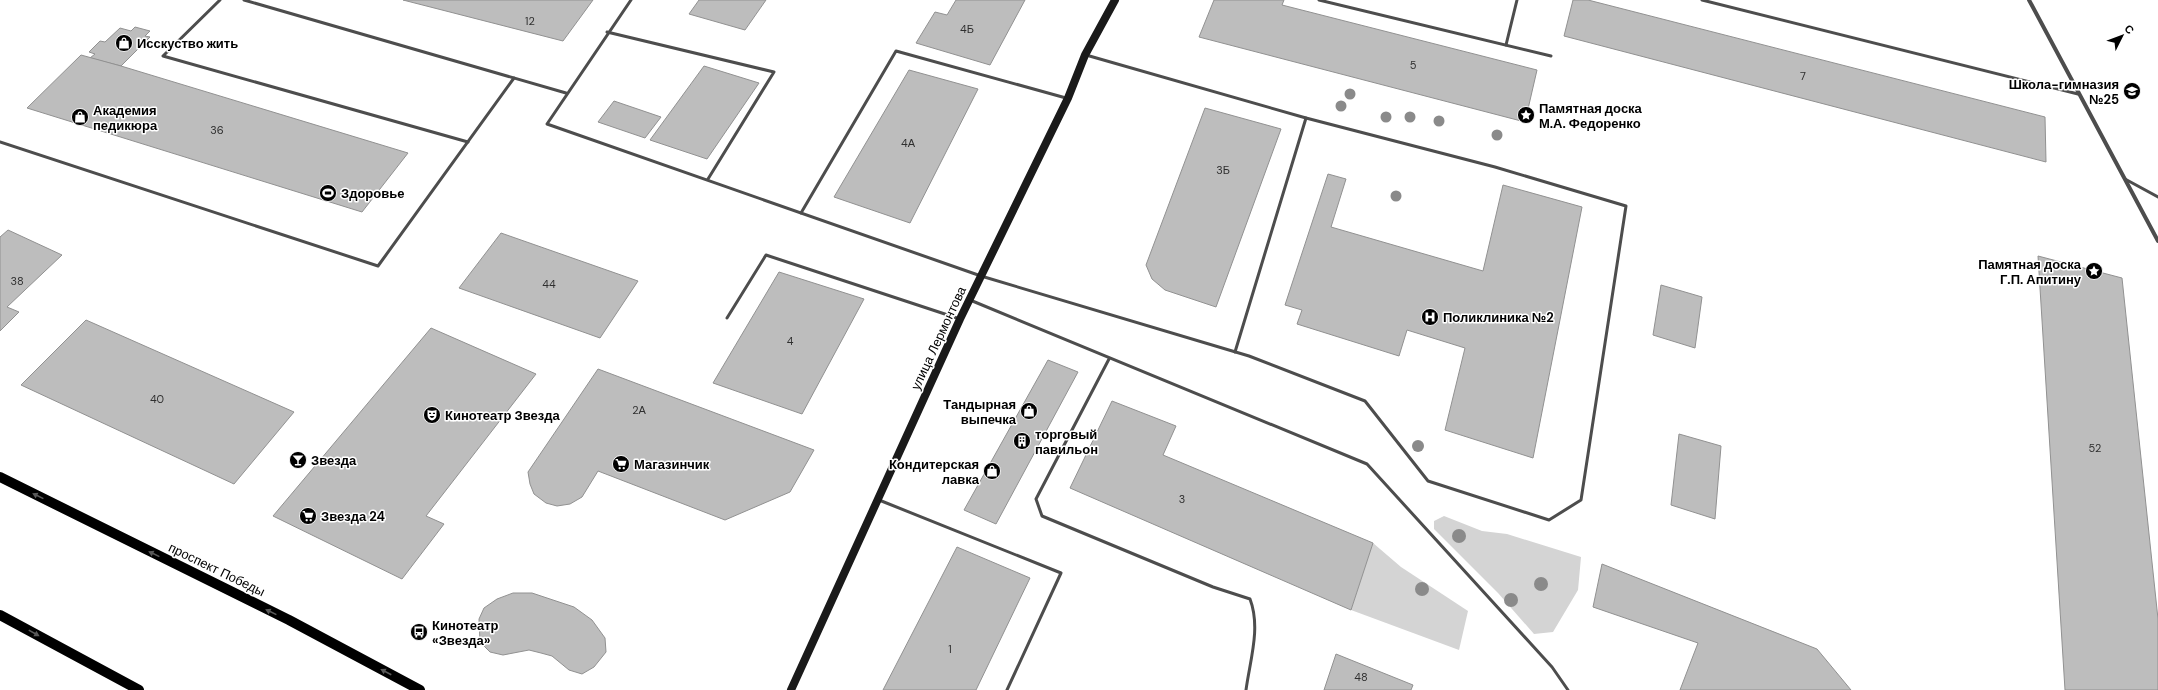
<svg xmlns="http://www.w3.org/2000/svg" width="2158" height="690" viewBox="0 0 2158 690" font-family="'DM Sans',sans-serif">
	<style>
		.green { fill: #d4d4d4 }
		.building { fill: #bdbdbd; stroke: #919191 }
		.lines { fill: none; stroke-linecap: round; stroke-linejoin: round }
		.service { stroke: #4d4d4d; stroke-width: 3 }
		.minor { stroke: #4d4d4d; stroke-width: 4 }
		.secondary { stroke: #1a1a1a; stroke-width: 8 }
		.primary { stroke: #000; stroke-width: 10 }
		.tree { fill: #8a8a8a }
		.oneway { fill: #595959 }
		.labels { text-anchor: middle; stroke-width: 3; stroke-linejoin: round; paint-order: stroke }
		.number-label { font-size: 11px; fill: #2f2f2f }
		.poi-label { font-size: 13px; font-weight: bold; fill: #000; stroke: #fff; text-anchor: start }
		.street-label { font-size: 13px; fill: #000; stroke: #fff }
	</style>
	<rect width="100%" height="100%" fill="#fff"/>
	<g class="green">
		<path d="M 1444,516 L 1482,531 L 1507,534 L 1581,557 L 1578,590 L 1553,632 L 1534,634 L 1498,593 L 1434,529 L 1434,521 Z"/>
		<path d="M 1373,543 L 1401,567 L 1468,611 L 1459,650 L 1351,610 Z"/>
	</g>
	<g class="building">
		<path d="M 403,0 L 593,0 L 563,41 Z"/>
		<path d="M 699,0 L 766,0 L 745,30 L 689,14 Z"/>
		<path d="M 956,0 L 1025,0 L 990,65 L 916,43 L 935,12 L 947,15 Z"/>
		<path d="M 1214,0 L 1284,0 L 1282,5 L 1537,70 L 1525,122 L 1199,37 Z"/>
		<path d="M 1573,0 L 1588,0 L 2045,117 L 2046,162 L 1564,36 Z"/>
		<path d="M 135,27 L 150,31 L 145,36 L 150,37 L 121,66 L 90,58 L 95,54 L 89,52 L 100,41 L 105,42 L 120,28 L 131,31 Z"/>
		<path d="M 81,55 L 121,66 L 408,153 L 362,212 L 27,108 Z"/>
		<path d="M 704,66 L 759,83 L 707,159 L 650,140 Z"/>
		<path d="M 909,70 L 978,89 L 910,223 L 834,197 Z"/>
		<path d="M 614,101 L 661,117 L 645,138 L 598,122 Z"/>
		<path d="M 1205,108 L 1281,129 L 1216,307 L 1165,290 L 1152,279 L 1146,265 Z"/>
		<path d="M 1328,174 L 1346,179 L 1331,227 L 1483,271 L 1503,185 L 1582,207 L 1533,458 L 1445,430 L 1465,348 L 1407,330 L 1399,356 L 1297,324 L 1302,310 L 1285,305 Z"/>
		<path d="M 8,230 L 62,255 L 7,307 L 19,312 L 0,331 L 0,237 Z"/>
		<path d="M 501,233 L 638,281 L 600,338 L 459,288 Z"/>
		<path d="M 2038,256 L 2122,278 L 2158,619 L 2158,690 L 2065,690 Z"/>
		<path d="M 779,272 L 864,299 L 802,414 L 713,383 Z"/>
		<path d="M 1661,285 L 1702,297 L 1695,348 L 1653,335 Z"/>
		<path d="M 86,320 L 294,412 L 234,484 L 21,385 Z"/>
		<path d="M 431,328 L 536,374 L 426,516 L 444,524 L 402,579 L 273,516 Z"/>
		<path d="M 1048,360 L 1078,372 L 996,524 L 964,510 Z"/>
		<path d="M 598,369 L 814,450 L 790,492 L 725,520 L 598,471 L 582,497 L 570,504 L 557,506 L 546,503 L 534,494 L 530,484 L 528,472 Z"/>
		<path d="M 1112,401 L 1176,426 L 1163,455 L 1373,543 L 1351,610 L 1070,488 Z"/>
		<path d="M 1679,434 L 1721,446 L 1715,519 L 1671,505 Z"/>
		<path d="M 957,547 L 1030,578 L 976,690 L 883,690 Z"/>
		<path d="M 1602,564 L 1817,649 L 1851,690 L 1680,690 L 1698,643 L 1593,607 Z"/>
		<path d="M 513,593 L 532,593 L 574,607 L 592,620 L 605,638 L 606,652 L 594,667 L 582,674 L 569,670 L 552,656 L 541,653 L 529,650 L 503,655 L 490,652 L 480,642 L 479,619 L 484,608 L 497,599 Z"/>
		<path d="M 1336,654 L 1413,685 L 1411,690 L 1324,690 Z"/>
	</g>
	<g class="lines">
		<g class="service">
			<path d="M 220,0 L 163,56 L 468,142"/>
			<path d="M 244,0 L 566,93"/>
			<path d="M 631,0 L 547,124 L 981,276 L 1249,356 L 1365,401 L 1428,481 L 1549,520 L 1581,500 L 1626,206 L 1495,167 L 1306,118 L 1086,55"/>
			<path d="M 1319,0 L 1551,56"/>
			<path d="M 1702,0 L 2078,94"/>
			<path d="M 607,32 L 774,72 L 708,179"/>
			<path d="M 1506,45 L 1517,0"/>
			<path d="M 0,142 L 378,266 L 514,78"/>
			<path d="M 2125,179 L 2158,197"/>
			<path d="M 801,213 L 896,51 L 1066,98"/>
			<path d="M 970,300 L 1367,464 L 1552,667 L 1568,690"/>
			<path d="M 727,318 L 766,255 L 960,319"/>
			<path d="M 1235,352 L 1306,118"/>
			<path d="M 1109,359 L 1036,499 L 1042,516 L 1213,587 L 1250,599 C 1261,628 1250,660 1246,690"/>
			<path d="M 879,500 L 1061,573 L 1007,690"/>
		</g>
		<path class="minor" d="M 2029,0 L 2158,241"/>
		<path class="secondary" d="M 791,690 L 960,319 L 1068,98 L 1085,55 L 1115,0"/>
		<g class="primary">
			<path d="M 0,477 L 289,620 L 420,690"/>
			<path d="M 0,615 L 139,690"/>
		</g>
	</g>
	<g class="tree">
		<circle cx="1350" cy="94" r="5.5"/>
		<circle cx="1341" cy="106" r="5.5"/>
		<circle cx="1386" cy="117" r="5.5"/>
		<circle cx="1410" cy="117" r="5.5"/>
		<circle cx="1439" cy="121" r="5.5"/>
		<circle cx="1497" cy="135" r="5.5"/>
		<circle cx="1396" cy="196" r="5.5"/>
		<circle cx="1418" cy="446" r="6"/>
		<circle cx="1459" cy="536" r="7"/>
		<circle cx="1541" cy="584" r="7"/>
		<circle cx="1422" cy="589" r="7"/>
		<circle cx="1511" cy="600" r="7"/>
	</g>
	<defs><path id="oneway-solid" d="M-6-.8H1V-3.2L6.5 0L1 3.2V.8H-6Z"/></defs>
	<g class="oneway">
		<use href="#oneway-solid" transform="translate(38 496) rotate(-154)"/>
		<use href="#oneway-solid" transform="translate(154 554) rotate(-154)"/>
		<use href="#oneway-solid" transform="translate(271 612) rotate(-154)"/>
		<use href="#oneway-solid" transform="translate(34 633) rotate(29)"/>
		<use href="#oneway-solid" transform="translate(386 672) rotate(-152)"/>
	</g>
	<defs>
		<g id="shop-disc" transform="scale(0.9)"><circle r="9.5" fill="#000" stroke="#fff"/><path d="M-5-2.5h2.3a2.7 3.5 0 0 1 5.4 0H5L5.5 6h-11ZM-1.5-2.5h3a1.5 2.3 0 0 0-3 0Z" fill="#fff"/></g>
		<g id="school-disc" transform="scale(0.9)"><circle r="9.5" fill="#000" stroke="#fff"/><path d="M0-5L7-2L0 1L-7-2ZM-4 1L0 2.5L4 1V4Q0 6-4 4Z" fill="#fff"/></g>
		<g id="sight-disc" transform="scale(0.9)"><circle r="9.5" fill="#000" stroke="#fff"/><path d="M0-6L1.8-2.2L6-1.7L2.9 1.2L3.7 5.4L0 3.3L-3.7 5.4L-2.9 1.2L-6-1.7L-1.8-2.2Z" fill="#fff"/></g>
		<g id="stadium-disc" transform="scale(0.9)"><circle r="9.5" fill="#000" stroke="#fff"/><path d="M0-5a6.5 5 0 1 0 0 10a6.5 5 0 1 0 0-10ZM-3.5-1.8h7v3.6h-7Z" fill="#fff"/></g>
		<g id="hospital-disc" transform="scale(0.9)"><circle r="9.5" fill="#000" stroke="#fff"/><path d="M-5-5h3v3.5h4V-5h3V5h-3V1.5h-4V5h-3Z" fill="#fff"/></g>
		<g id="theatre-disc" transform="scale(0.9)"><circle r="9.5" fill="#000" stroke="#fff"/><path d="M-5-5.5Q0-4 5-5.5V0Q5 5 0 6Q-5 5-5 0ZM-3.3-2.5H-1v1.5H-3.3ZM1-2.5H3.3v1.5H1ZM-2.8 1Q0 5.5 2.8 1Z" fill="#fff"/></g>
		<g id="building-disc" transform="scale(0.9)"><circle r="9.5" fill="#000" stroke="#fff"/><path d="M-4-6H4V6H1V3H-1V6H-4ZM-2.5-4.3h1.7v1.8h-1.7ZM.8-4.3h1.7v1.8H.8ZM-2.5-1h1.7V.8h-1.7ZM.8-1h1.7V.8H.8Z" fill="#fff"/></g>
		<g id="bar-disc" transform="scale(0.9)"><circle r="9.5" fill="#000" stroke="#fff"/><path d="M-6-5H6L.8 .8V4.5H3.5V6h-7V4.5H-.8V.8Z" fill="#fff"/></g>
		<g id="supermarket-disc" transform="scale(0.9)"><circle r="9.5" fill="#000" stroke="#fff"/><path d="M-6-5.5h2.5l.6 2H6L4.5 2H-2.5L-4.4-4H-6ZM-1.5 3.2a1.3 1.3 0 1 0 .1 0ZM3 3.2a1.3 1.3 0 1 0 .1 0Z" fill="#fff"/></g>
		<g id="bus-disc" transform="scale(0.9)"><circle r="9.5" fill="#000" stroke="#fff"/><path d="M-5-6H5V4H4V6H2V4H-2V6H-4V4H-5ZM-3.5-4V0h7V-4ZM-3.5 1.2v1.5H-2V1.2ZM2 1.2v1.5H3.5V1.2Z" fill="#fff"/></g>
	</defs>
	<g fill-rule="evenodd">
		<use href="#shop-disc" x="124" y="43"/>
		<use href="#school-disc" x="2132" y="91"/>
		<use href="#sight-disc" x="1526" y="115"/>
		<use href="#shop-disc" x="80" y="117"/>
		<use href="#stadium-disc" x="328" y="193"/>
		<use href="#sight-disc" x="2094" y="271"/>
		<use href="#hospital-disc" x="1430" y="317"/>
		<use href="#shop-disc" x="1029" y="411"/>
		<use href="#theatre-disc" x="432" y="415"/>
		<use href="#building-disc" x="1022" y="441"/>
		<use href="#bar-disc" x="298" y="460"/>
		<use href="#supermarket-disc" x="621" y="464"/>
		<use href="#shop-disc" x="992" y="471"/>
		<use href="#supermarket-disc" x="308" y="516"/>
		<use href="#bus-disc" x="419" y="632"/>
	</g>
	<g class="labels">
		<g class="number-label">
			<text x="530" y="25">12</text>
			<text x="967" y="33">4Б</text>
			<text x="1413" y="69">5</text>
			<text x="1803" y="80">7</text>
			<text x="217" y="134">36</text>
			<text x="908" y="147">4А</text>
			<text x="1223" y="174">3Б</text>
			<text x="17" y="285">38</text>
			<text x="549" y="288">44</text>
			<text x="790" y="345">4</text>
			<text x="157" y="403">40</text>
			<text x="639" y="414">2А</text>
			<text x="2095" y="452">52</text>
			<text x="1182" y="503">3</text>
			<text x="950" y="653">1</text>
			<text x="1361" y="681">48</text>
		</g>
		<g class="poi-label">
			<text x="137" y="48">Исскуство жить</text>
			<text x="2119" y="89" text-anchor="end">Школа-гимназия<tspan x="2119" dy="15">№25</tspan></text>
			<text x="1539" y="113">Памятная доска<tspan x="1539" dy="15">М.А. Федоренко</tspan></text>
			<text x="93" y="115">Академия<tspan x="93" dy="15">педикюра</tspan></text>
			<text x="341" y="198">Здоровье</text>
			<text x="2081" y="269" text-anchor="end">Памятная доска<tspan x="2081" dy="15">Г.П. Апитину</tspan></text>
			<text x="1443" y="322">Поликлиника №2</text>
			<text x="1016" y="409" text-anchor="end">Тандырная<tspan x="1016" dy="15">выпечка</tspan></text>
			<text x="445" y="420">Кинотеатр Звезда</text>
			<text x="1035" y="439">торговый<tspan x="1035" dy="15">павильон</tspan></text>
			<text x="311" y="465">Звезда</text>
			<text x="634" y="469">Магазинчик</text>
			<text x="979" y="469" text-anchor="end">Кондитерская<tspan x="979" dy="15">лавка</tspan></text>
			<text x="321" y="521">Звезда 24</text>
			<text x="432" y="630">Кинотеатр<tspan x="432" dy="15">«Звезда»</tspan></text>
		</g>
		<g class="street-label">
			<text transform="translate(938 338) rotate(-65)" y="5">улица Лермонтова</text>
			<text transform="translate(217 569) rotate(26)" y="5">проспект Победы</text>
		</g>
	</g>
	<g transform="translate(2122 36) rotate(48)" stroke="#ffffff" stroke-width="3" paint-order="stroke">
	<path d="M0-3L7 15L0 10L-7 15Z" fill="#000000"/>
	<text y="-6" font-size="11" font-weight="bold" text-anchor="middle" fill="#000000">С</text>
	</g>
</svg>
